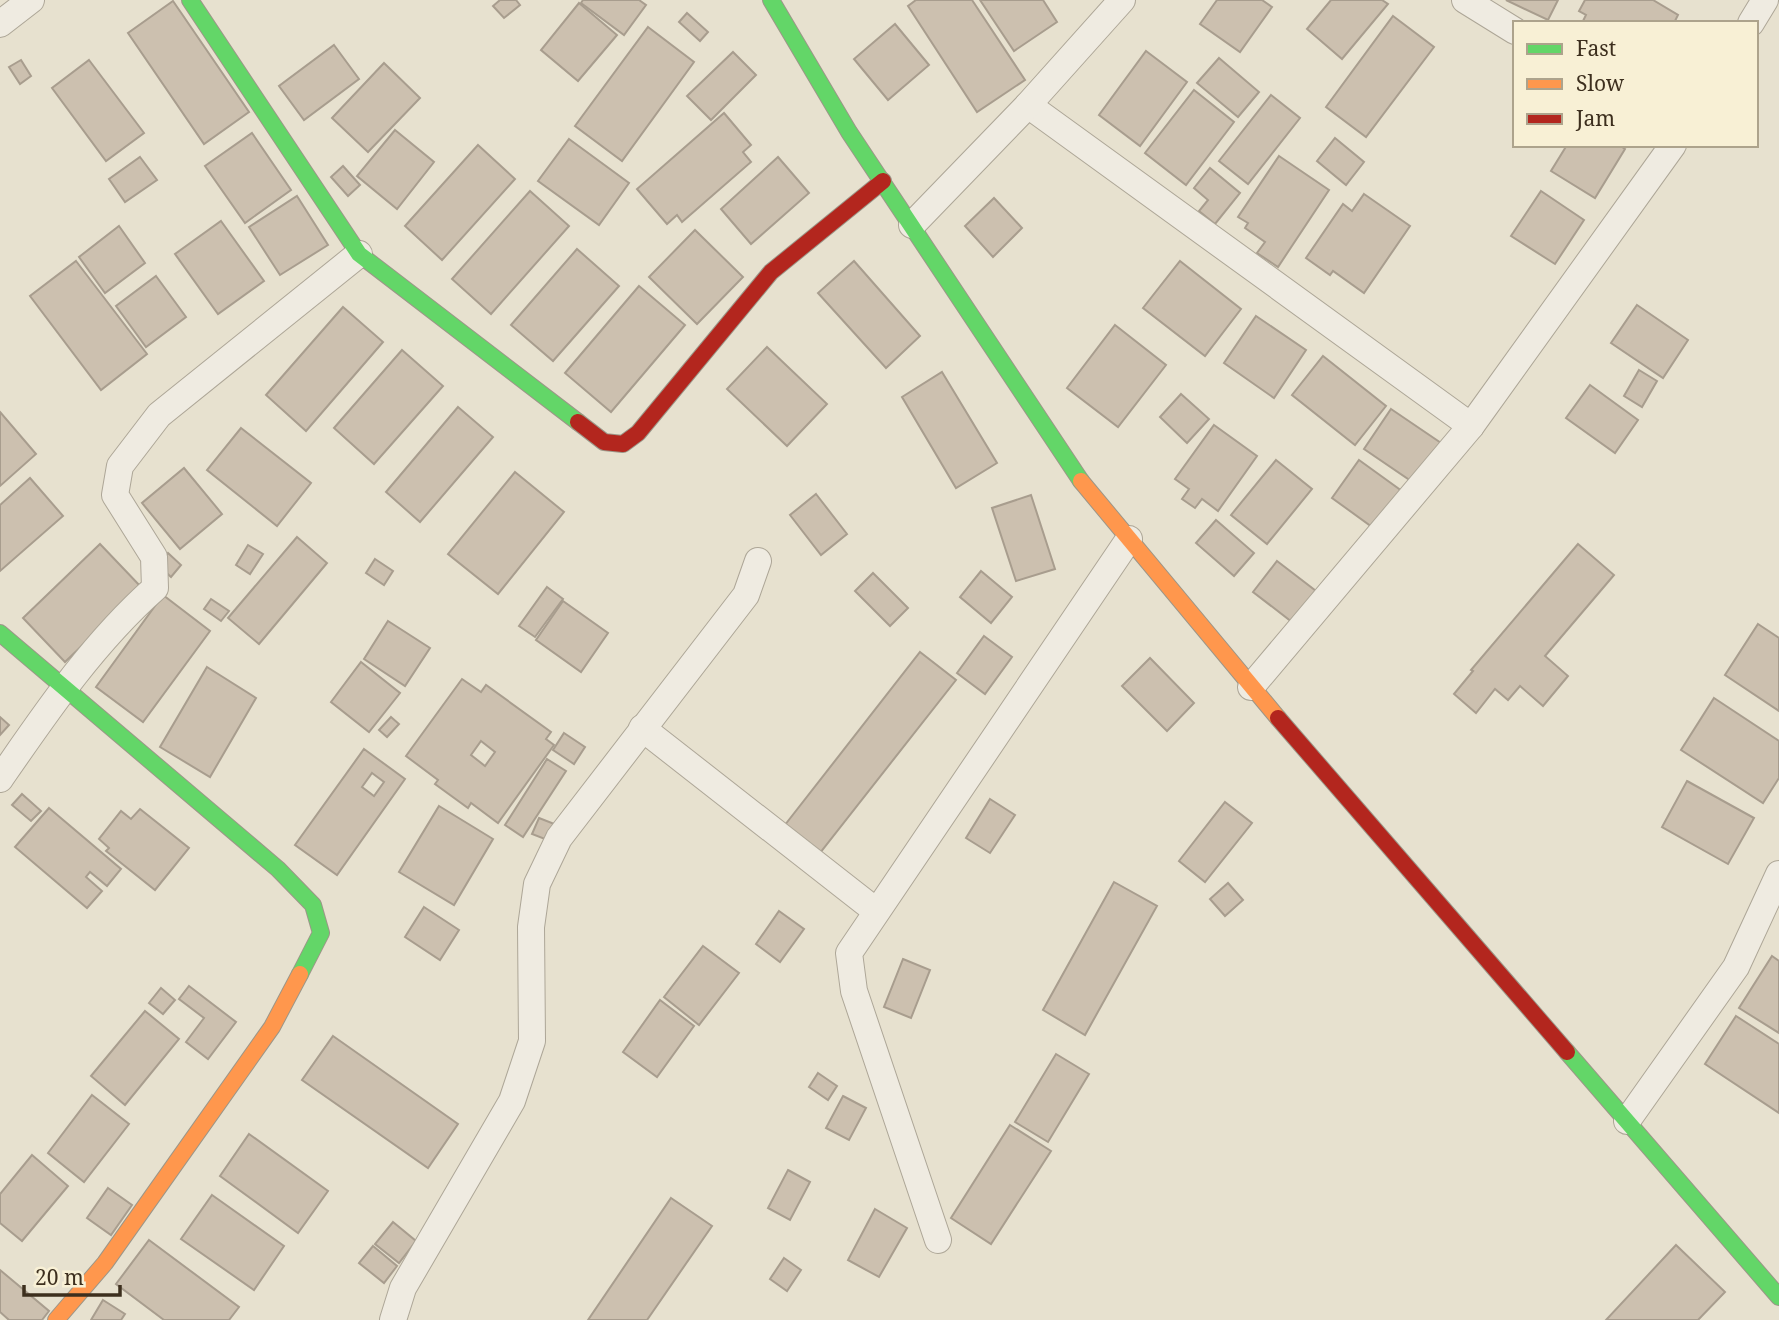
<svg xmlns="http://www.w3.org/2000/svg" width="1779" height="1320" viewBox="0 0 1779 1320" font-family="'Noto Serif',serif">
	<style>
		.building { fill: #ccc0af; stroke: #a89d8e; stroke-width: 2; fill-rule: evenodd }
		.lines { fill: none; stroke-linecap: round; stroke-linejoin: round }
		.street-casing { stroke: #ada697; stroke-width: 28 }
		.fast-casing { stroke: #9c9688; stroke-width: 18 }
		.slow-casing { stroke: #9c9688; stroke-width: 18 }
		.jam-casing { stroke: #9c9688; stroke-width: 18 }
		.street { stroke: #efebe1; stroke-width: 26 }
		.fast { stroke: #63d668; stroke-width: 16 }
		.slow { stroke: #ff974d; stroke-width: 16 }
		.jam { stroke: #b3261e; stroke-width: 16 }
	</style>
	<rect width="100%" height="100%" fill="#e7e1cf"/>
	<g class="building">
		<path d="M 500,0 L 516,0 L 520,5 L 504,18 L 493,6 Z"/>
		<path d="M 583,0 L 639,0 L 646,5 L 624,35 L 581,3 Z"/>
		<path d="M 916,0 L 972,0 L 1025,80 L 977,112 L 908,6 Z"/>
		<path d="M 980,0 L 1043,0 L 1057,22 L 1014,51 Z"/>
		<path d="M 1217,0 L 1262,0 L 1272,7 L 1240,52 L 1200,24 Z"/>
		<path d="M 1331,0 L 1382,0 L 1388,4 L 1342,59 L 1307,29 Z"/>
		<path d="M 1506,0 L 1558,0 L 1548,20 Z"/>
		<path d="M 1585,0 L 1653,0 L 1678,15 L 1674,23 L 1582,23 L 1586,15 L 1579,11 Z"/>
		<path d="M 173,1 L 249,112 L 204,144 L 128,33 Z"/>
		<path d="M 579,3 L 617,35 L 578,81 L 541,50 Z"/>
		<path d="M 687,13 L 708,32 L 700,41 L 679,22 Z"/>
		<path d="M 1393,16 L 1434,47 L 1366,137 L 1326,107 Z"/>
		<path d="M 895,24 L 929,65 L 888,100 L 854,59 Z"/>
		<path d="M 648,27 L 694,62 L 622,161 L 575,126 Z"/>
		<path d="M 334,45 L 359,79 L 304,120 L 279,86 Z"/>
		<path d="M 1146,51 L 1187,82 L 1140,146 L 1099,115 Z"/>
		<path d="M 733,52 L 756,75 L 711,120 L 687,96 Z"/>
		<path d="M 1219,58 L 1259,92 L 1238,117 L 1197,83 Z"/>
		<path d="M 21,60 L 31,76 L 20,84 L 9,67 Z"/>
		<path d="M 89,60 L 144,133 L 106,161 L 52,88 Z"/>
		<path d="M 384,63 L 420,98 L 368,152 L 332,118 Z"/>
		<path d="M 1194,90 L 1234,122 L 1186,185 L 1145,153 Z"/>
		<path d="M 1271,95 L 1300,118 L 1248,184 L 1219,161 Z"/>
		<path d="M 724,113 L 751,145 L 743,152 L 751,162 L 682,222 L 677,215 L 667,224 L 637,189 Z"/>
		<path d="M 395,130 L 434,162 L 397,209 L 357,176 Z"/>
		<path d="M 252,133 L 291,190 L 245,223 L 205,166 Z"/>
		<path d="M 1335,138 L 1364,162 L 1346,185 L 1317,161 Z"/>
		<path d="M 569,139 L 629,183 L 599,225 L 538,181 Z"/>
		<path d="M 478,145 L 515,179 L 442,260 L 405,226 Z"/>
		<path d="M 1567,145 L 1619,145 L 1625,149 L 1595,198 L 1551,171 Z"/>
		<path d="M 1279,156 L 1329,190 L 1278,267 L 1257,253 L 1265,242 L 1245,228 L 1248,223 L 1238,217 Z"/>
		<path d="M 140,157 L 157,180 L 125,202 L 109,179 Z"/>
		<path d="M 778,157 L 809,193 L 751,244 L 721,209 Z"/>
		<path d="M 343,166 L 360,185 L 348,196 L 331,177 Z"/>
		<path d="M 1210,168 L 1240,193 L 1215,224 L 1199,211 L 1208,200 L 1194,188 Z"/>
		<path d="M 530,191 L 569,226 L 491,314 L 452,279 Z"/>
		<path d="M 1541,191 L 1584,220 L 1555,264 L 1511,236 Z"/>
		<path d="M 1364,194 L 1410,226 L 1364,293 L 1333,271 L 1330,275 L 1306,258 L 1343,204 L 1352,211 Z"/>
		<path d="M 297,196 L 328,245 L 280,275 L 249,227 Z"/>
		<path d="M 994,198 L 1022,228 L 993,257 L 965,226 Z"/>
		<path d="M 221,221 L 264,281 L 218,314 L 175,254 Z"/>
		<path d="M 119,226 L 145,263 L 105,293 L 79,257 Z"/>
		<path d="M 695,230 L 743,277 L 697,324 L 649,277 Z"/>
		<path d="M 577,249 L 619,286 L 553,361 L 511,325 Z"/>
		<path d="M 76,261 L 147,354 L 101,390 L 30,296 Z"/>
		<path d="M 854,261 L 920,336 L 886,368 L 818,293 Z"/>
		<path d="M 1180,261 L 1241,309 L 1205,356 L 1143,308 Z"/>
		<path d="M 156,276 L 186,317 L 146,347 L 116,306 Z"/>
		<path d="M 639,286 L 685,325 L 611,412 L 565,373 Z"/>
		<path d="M 1637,305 L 1688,340 L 1663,378 L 1611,343 Z"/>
		<path d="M 343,307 L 383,342 L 306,431 L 266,395 Z"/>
		<path d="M 1256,316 L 1306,350 L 1274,398 L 1224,363 Z"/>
		<path d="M 1115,325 L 1166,365 L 1118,427 L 1067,388 Z"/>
		<path d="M 767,347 L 827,404 L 787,446 L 727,389 Z"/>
		<path d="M 402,350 L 443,386 L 374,464 L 334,428 Z"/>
		<path d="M 1323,356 L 1386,406 L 1355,445 L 1292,395 Z"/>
		<path d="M 1639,370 L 1657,381 L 1642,407 L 1624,396 Z"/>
		<path d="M 942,372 L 997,463 L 956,488 L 902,397 Z"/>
		<path d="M 1590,385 L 1638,420 L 1615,453 L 1566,418 Z"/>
		<path d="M 1181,394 L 1209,419 L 1187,443 L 1160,417 Z"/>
		<path d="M 458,407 L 493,437 L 420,522 L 386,492 Z"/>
		<path d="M 1391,409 L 1444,445 L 1417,485 L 1364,449 Z"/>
		<path d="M 0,412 L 36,454 L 0,486 Z"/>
		<path d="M 1214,425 L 1257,456 L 1218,511 L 1202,499 L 1195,508 L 1182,499 L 1189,489 L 1175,479 Z"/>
		<path d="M 241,428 L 311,483 L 277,526 L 207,470 Z"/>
		<path d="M 1276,460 L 1312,489 L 1267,544 L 1231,515 Z"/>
		<path d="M 1359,460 L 1406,494 L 1379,532 L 1332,498 Z"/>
		<path d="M 184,468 L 222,514 L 180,549 L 142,503 Z"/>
		<path d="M 515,472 L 564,512 L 498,594 L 448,554 Z"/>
		<path d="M 30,478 L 63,516 L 0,571 L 0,505 Z"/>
		<path d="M 816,494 L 847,534 L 821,555 L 790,515 Z"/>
		<path d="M 1031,495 L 1055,569 L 1016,581 L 992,508 Z"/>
		<path d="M 1216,520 L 1254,553 L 1234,576 L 1196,543 Z"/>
		<path d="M 297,537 L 327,563 L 259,644 L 228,618 Z"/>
		<path d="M 100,544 L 142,588 L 65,662 L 23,618 Z"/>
		<path d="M 1578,544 L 1614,575 L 1545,656 L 1568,676 L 1543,706 L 1520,686 L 1508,700 L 1495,689 L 1476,713 L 1454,694 L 1473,671 L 1471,670 Z"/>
		<path d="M 248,545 L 263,554 L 250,574 L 236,565 Z"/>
		<path d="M 168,553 L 181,565 L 171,577 L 158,565 Z"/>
		<path d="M 375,559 L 393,571 L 384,585 L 366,573 Z"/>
		<path d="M 1277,561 L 1316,591 L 1292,622 L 1253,592 Z"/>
		<path d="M 981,571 L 1012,597 L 991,623 L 960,597 Z"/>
		<path d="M 873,573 L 908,608 L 890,626 L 855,591 Z"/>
		<path d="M 547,587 L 563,599 L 535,637 L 519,626 Z"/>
		<path d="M 163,595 L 210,631 L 143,722 L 96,687 Z"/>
		<path d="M 211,599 L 229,611 L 221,621 L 204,609 Z"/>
		<path d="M 563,601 L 608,633 L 581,672 L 536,640 Z"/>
		<path d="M 388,621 L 430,648 L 405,686 L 364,659 Z"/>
		<path d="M 1758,624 L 1779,638 L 1779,711 L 1725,675 Z"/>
		<path d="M 984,636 L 1012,657 L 985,694 L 957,673 Z"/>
		<path d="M 920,652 L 956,680 L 816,858 L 781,830 Z"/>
		<path d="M 1150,658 L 1194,703 L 1167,731 L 1122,686 Z"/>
		<path d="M 361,662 L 400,693 L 369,732 L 331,702 Z"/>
		<path d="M 207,667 L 256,698 L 210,777 L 160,747 Z"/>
		<path d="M 462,679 L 481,692 L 486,685 L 551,732 L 546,739 L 554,745 L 498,823 L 471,803 L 468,808 L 435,784 L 438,780 L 406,756 ZM 481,741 L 495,752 L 485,766 L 471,755 Z"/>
		<path d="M 1714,698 L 1779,741 L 1779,778 L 1763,803 L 1681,750 Z"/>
		<path d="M 0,717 L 9,725 L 0,735 Z"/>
		<path d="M 391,717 L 399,724 L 387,737 L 379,730 Z"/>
		<path d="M 564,733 L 585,747 L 574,764 L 553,750 Z"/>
		<path d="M 364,749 L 405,779 L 337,875 L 295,845 ZM 372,773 L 384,782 L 374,796 L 362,787 Z"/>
		<path d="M 547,759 L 566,771 L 523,837 L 505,825 Z"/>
		<path d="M 1687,781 L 1754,818 L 1728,864 L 1662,827 Z"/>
		<path d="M 22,794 L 41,811 L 31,821 L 12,805 Z"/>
		<path d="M 990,799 L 1015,815 L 990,853 L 966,838 Z"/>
		<path d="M 1225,802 L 1252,823 L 1205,882 L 1179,861 Z"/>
		<path d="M 439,806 L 493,839 L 454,905 L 399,872 Z"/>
		<path d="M 49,808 L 121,869 L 107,886 L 90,872 L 86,877 L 102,891 L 87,908 L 15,847 Z"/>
		<path d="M 140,809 L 189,848 L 155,890 L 106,851 L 109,848 L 99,839 L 121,811 L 131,819 Z"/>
		<path d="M 539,818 L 557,825 L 550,841 L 532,834 Z"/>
		<path d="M 1114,882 L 1157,906 L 1085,1035 L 1043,1010 Z"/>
		<path d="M 1228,883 L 1243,900 L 1225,916 L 1210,899 Z"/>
		<path d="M 424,907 L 459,930 L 440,960 L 405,937 Z"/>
		<path d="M 779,911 L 804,929 L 780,962 L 756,944 Z"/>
		<path d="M 703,946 L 739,973 L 699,1025 L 664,997 Z"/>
		<path d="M 1772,956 L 1779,961 L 1779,1033 L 1739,1008 Z"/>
		<path d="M 903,959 L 930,970 L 911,1018 L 884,1007 Z"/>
		<path d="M 189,986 L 236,1022 L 208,1059 L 186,1042 L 204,1018 L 179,999 Z"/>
		<path d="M 161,988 L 175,1000 L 163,1014 L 149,1003 Z"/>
		<path d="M 660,1000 L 694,1026 L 657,1077 L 623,1052 Z"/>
		<path d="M 145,1011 L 179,1039 L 125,1105 L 91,1076 Z"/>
		<path d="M 1736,1016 L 1779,1044 L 1779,1113 L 1705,1064 Z"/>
		<path d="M 333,1036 L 458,1124 L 428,1168 L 302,1080 Z"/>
		<path d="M 1056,1054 L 1089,1074 L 1048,1142 L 1015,1122 Z"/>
		<path d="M 818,1073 L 837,1086 L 828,1100 L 809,1087 Z"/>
		<path d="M 92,1095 L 129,1124 L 84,1182 L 48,1153 Z"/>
		<path d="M 843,1096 L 866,1108 L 849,1140 L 826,1128 Z"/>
		<path d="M 1010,1125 L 1051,1151 L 991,1244 L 951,1218 Z"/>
		<path d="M 249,1134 L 328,1191 L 298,1233 L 220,1176 Z"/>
		<path d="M 32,1155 L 68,1186 L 22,1241 L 0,1223 L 0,1194 Z"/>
		<path d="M 788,1170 L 810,1182 L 790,1220 L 768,1208 Z"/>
		<path d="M 108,1188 L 132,1205 L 111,1235 L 87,1218 Z"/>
		<path d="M 212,1195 L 284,1246 L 254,1290 L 181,1239 Z"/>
		<path d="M 671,1198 L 712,1226 L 647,1320 L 588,1320 Z"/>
		<path d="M 875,1209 L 907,1228 L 879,1277 L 848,1260 Z"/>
		<path d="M 393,1222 L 416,1241 L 399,1263 L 375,1244 Z"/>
		<path d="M 149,1240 L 239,1307 L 229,1320 L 164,1320 L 116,1284 Z"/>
		<path d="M 1676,1245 L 1725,1292 L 1698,1320 L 1606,1320 Z"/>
		<path d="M 373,1246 L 397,1266 L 384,1283 L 359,1263 Z"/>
		<path d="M 784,1258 L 801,1270 L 787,1291 L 770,1279 Z"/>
		<path d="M 0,1270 L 49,1311 L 42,1320 L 9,1320 L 0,1312 Z"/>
		<path d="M 103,1300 L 125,1314 L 121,1320 L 91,1320 Z"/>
	</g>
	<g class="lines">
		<g class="street-casing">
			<g id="street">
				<path d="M 1465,0 L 1515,31"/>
				<path d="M 1751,23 L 1765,0"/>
				<path d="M 0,24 L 31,0"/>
				<path d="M 1028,105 L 1471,426"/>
				<path d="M 912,225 L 1028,105 L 1122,0"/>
				<path d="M 1251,687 L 1471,426 L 1673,145"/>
				<path d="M 642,728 L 876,911"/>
				<path d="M 0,779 C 47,711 93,643 155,588 L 154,557 L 115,495 L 120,466 L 159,415 L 359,254"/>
				<path d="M 1627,1121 L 1736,967 L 1779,874"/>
				<path d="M 938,1240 L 854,991 L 849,953 L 1129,539"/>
				<path d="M 393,1320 L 403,1288 L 512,1101 L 532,1041 L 531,927 L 537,884 L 559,838 L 746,595 L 758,561"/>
			</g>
		</g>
		<g class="fast-casing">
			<g id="fast">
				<path d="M 190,0 L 359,254 L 578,422"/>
				<path d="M 771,0 L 849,132 L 1081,481"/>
				<path d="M 0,633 L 278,869 L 313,905 L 321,933 L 300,974"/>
				<path d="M 1567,1052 L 1779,1297"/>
			</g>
		</g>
		<g class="slow-casing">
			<g id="slow">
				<path d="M 1081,481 L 1278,718"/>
				<path d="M 56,1320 L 105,1263 L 272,1027 L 300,974"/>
			</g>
		</g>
		<g class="jam-casing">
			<g id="jam">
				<path d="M 578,422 L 604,442 L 623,444 L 638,433 L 771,272 L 883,181"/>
				<path d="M 1278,718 L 1567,1052"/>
			</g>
		</g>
		<use href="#street" class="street"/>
		<use href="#fast" class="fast"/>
		<use href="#slow" class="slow"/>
		<use href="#jam" class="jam"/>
	</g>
	<rect x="1513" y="21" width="245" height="126" fill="#f8f0d5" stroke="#ada38c" stroke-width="2"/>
	<rect x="1527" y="44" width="35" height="10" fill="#63d668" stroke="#ada38c" stroke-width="2"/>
	<text x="1576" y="56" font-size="21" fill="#3d2f1e">Fast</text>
	<rect x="1527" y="79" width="35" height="10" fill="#ff974d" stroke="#ada38c" stroke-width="2"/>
	<text x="1576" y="91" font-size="21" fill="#3d2f1e">Slow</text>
	<rect x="1527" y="114" width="35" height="10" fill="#b3261e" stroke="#ada38c" stroke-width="2"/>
	<text x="1576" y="126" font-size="21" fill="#3d2f1e">Jam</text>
	<path d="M24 1285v10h96v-10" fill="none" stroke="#3d2f1e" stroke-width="3.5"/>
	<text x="35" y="1285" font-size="21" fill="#3d2f1e" stroke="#f8f0d5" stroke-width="5" paint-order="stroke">20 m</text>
</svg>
